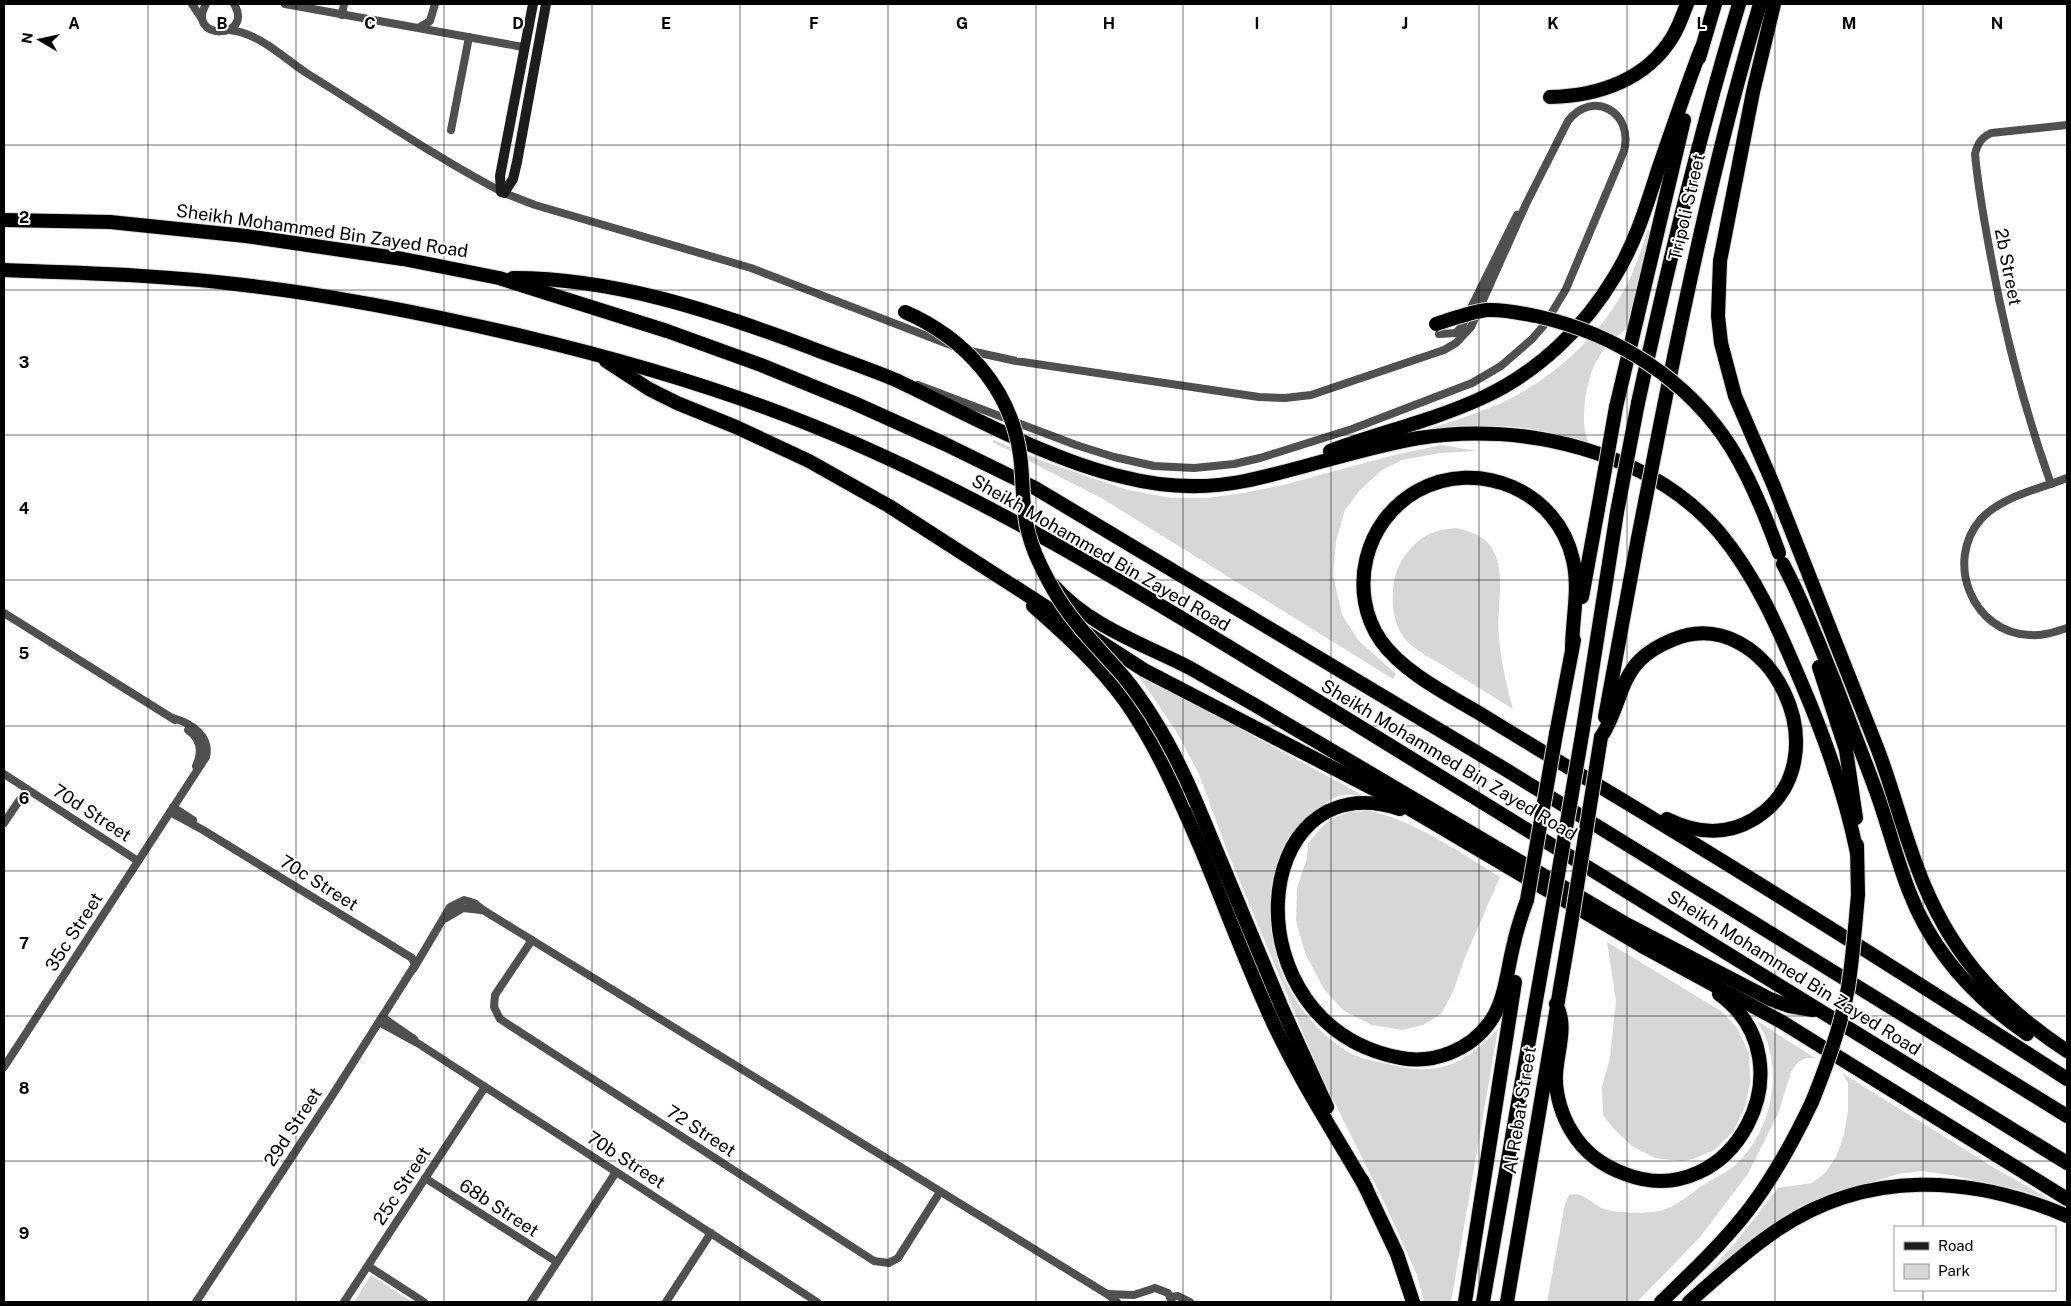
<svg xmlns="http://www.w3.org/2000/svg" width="2071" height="1306" viewBox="0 0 2071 1306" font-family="'Public Sans',sans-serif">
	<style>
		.green { fill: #d7d7d7 }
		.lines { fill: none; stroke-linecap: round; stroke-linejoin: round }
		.highway-casing { stroke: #dbdbdb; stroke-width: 16 }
		.street { stroke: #505050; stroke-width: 8 }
		.secondary { stroke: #1d1d1d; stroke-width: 10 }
		.highway { stroke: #000; stroke-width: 14 }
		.highway-bridge-casing { stroke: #dbdbdb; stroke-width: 16; stroke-linecap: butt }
		.highway-bridge { stroke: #000; stroke-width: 14 }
		.grid { fill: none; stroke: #000; stroke-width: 1; stroke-opacity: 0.55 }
		.labels { text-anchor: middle; stroke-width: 4; stroke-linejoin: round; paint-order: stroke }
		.street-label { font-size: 18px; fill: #000; stroke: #fff }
		.grid-label { font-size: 16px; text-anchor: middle; font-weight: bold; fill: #000; stroke: #fff; stroke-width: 4; stroke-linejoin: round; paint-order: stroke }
	</style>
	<rect width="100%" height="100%" fill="#fff"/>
	<g class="green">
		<path d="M 1648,230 L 1654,231 L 1625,330 C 1612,339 1602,350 1595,364 C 1586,380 1581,419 1586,436 C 1587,441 1591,445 1594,449 C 1574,441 1553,432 1531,429 C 1498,424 1458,426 1425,430 C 1446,423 1467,417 1487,409 C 1544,387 1597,341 1626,287 C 1635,269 1641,249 1648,230 Z"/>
		<path d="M 994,440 L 1045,462 L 1128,490 L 1171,498 L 1206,498 L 1244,493 L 1287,484 L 1394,455 L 1442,445 L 1477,451 L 1440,453 L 1402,460 L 1382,470 L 1360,490 L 1345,510 L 1336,541 L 1333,575 L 1342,615 L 1358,640 L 1396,674 L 1393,679 L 1103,499 L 992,442 Z"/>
		<path d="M 1456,528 C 1471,532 1487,536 1494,552 C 1506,577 1496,610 1499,637 C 1501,661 1506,685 1513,709 C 1490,695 1467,680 1444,666 C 1432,659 1416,651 1406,640 C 1389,621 1389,580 1402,560 C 1417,538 1430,530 1456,528 Z"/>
		<path d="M 1136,672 L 1362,795 C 1355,795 1345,794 1339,796 C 1329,799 1319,808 1311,815 C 1274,849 1263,902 1275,950 C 1284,991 1310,1027 1345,1050 C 1356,1058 1374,1061 1388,1064 C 1439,1077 1462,1066 1498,1029 L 1451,1302 L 1424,1302 L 1417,1275 L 1385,1204 L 1318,1069 L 1228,853 L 1199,774 L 1176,731 Z"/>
		<path d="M 1371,811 C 1418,823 1459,852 1500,877 L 1465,957 L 1453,992 L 1441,1014 L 1423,1025 L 1402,1030 L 1372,1025 L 1343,1010 L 1324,989 L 1305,953 L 1296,920 L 1297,888 L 1307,858 L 1308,844 L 1319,830 L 1331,819 L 1349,812 Z"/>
		<path d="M 1607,942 L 1721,1011 L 1737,1028 L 1749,1053 L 1750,1082 L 1746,1104 L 1734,1131 L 1714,1150 L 1693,1159 L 1681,1161 L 1655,1158 L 1632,1146 L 1614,1129 L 1603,1115 L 1602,1087 L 1610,1058 L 1616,1001 Z"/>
		<path d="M 1757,1021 L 1815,1058 L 1806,1058 L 1798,1062 L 1791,1072 L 1778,1114 L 1747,1175 L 1700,1237 L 1637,1302 L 1547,1302 L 1565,1204 L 1569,1195 C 1585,1191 1593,1207 1607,1210 C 1622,1213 1644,1214 1660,1211 C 1677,1207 1691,1193 1705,1184 C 1714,1178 1726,1173 1734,1166 C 1767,1137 1781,1086 1768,1044 C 1766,1036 1761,1028 1757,1021 Z"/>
		<path d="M 1842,1073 L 1996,1169 L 2053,1201 L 2016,1189 L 1950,1175 L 1923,1171 L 1897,1174 L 1803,1205 L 1774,1224 L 1690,1294 L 1736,1242 L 1778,1188 L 1812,1183 L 1825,1173 L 1836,1157 L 1844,1135 L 1848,1111 L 1848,1083 Z"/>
		<path d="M 371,1275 L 412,1302 L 354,1302 Z"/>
	</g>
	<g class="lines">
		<g class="highway-casing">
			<g id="highway">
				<path d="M 1774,4 L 1753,92 L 1720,261 L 1718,316 L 1721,343 L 1735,396 L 1773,484 L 1878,750 C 1895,795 1906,843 1925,887 C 1956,960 2002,1008 2067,1051"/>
				<path d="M 1699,58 L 1715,4"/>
				<path d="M 1550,97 C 1598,96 1647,80 1673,36 C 1679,26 1683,14 1687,4"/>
				<path d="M 4,220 L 110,222 L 246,236 L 403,259 L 499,278 L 667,331 L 761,365 L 854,403 L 945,444 L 1035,488 L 1508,771 L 2067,1116"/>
				<path d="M 4,270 C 84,273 164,275 244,285 C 340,296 433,315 526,337 C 623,360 719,388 811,425 C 1000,501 1171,612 1344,717 C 1586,865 1826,1015 2067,1163"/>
				<path d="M 513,278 C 614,278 713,311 806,346 C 836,358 868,368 898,381 C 969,415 1047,459 1123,477 C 1162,487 1205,489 1245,481 C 1303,469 1360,448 1419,438 C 1522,421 1649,451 1719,532 C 1756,576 1779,630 1801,682 C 1825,738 1845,793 1857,853"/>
				<path d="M 606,361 L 649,389 L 677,403 L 736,427 L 809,461 L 889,506 L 1144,670 L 1393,799 L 1642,946 L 1782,1022 L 2067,1199"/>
				<path d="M 1638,403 C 1667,269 1699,135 1739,4"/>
				<path d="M 1616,407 L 1684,120"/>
				<path d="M 1661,421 C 1689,281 1719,141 1760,4"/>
				<path d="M 1330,451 C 1381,432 1435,420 1484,397 C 1538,372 1585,327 1615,276 C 1636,242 1647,204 1659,167 C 1673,127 1686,88 1701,49"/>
				<path d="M 1783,564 C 1803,601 1817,639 1833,678 C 1847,715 1862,753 1876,791 C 1888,824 1896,858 1909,891 C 1932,952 1975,998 2027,1034"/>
				<path d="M 1053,585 C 1089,626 1143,644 1190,668 C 1211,680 1232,692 1253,704 L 1626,924 L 1770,999 L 1789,1006 L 1813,1010"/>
				<path d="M 1582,597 L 1598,509"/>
				<path d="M 1033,606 C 1066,635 1099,665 1125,701 C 1157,746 1179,798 1201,849 C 1224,904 1245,961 1270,1016 C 1297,1076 1333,1131 1366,1188"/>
				<path d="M 1572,649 C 1572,620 1580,589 1573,560 C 1558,491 1478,457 1417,491 C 1364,521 1347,592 1381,641 C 1403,672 1447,694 1479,713 C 1517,736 1556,760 1594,783 C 1754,879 1911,978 2067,1079"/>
				<path d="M 1819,667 L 1846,750 L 1856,818"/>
				<path d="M 1605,717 L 1638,538"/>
				<path d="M 1556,734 L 1574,640"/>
				<path d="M 1582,735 L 1617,512"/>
				<path d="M 1601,737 C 1618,713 1619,681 1640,660 C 1649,651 1660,645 1672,640 C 1768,599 1848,761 1754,819 C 1726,836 1695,833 1667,819"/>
				<path d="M 1197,804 L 1282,1008 L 1327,1107"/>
				<path d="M 1400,809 C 1247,760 1227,1026 1401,1058 C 1434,1064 1470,1050 1490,1022 C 1506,999 1507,969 1514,943 C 1517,928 1522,914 1527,900"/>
				<path d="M 1857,845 L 1858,895"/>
				<path d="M 1556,1004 C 1568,1026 1557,1051 1556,1075 C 1555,1094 1562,1116 1572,1132 C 1584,1152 1603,1166 1625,1174 C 1732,1215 1813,1062 1719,994"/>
				<path d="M 1362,1180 L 1397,1254 L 1413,1302"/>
				<path d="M 1465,1302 L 1515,982"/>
				<path d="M 1483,1302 L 1549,927"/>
				<path d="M 1507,1302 L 1571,924"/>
				<path d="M 1661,1302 C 1692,1272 1724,1242 1750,1208 C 1775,1175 1794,1140 1812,1102"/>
				<path d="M 1689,1302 C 1717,1278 1745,1251 1777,1230 C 1867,1169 1971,1175 2067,1216"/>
			</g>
		</g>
		<g class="street">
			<path d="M 192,4 L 202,19"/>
			<path d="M 206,4 C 185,41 255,40 234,4"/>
			<path d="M 285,4 L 523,47"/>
			<path d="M 342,15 L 344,4"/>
			<path d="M 420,27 L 430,21 L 435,4"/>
			<path d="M 229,30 C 260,33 283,58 308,74 C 373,114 437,158 504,193 L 535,205 L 751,268 L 953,346"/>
			<path d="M 451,130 L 469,37"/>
			<path d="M 1439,334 L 1456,333 L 1462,326 L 1517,215"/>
			<path d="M 918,385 L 1076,445 L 1114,457 L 1154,466 L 1194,468 L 1234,464 L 1260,458 L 1352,429 L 1472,383 L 1501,366 L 1532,339 L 1545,324 L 1566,289 L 1624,151 C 1634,112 1593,89 1568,121 L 1526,204 L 1471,327 L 1456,343 L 1444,350 L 1311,395 L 1285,398 L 1259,397 L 1016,361 L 966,350"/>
			<path d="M 2067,478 C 2040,489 2002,496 1981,519 C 1944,561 1972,633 2030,635 C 2043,636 2055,632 2067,628"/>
			<path d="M 2051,484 C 2024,408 2004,332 1990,252 C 1984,220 1978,187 1975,154 C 1978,143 1981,138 1991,133 L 2067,125"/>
			<path d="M 4,613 L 175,720"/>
			<path d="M 188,730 C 201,739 203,751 196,766"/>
			<path d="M 4,774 L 138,861"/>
			<path d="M 173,807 L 193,820"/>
			<path d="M 170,812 L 203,830 L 412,958 L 415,965 L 330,1099 L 196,1302"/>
			<path d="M 4,823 L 27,789"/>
			<path d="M 446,918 L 463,908 L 481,910"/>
			<path d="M 532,940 L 495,995 L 494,1007 L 500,1019 L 874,1261 L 889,1263 L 898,1258 L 940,1192"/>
			<path d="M 414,968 L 450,907 L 464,900 L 474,903 L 483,910 L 1107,1294"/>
			<path d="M 382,1017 L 414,1039"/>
			<path d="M 379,1022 L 419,1044 L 817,1302"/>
			<path d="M 4,1067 L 206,757 C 211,736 191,723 173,718"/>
			<path d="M 425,1178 L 557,1262"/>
			<path d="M 368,1266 L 424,1302"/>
			<path d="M 1170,1297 L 1178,1296 L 1190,1302"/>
			<path d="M 344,1302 L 485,1087"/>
			<path d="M 531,1302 L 616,1172"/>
			<path d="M 666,1302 L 711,1233"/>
			<path d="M 1117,1302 L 1107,1294 L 1134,1295 L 1155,1288 L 1168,1293 L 1172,1302"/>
		</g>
		<g class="secondary">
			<path d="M 501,192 L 500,176 L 533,4"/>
			<path d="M 504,193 L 513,179 L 517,162 L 546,4"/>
		</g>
		<use href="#highway" class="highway"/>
		<g class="highway-bridge-casing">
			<g id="highway-bridge">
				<path d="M 905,312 C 965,338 1011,389 1020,455 C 1023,475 1022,495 1025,515 C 1028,542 1040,566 1053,589 C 1072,623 1099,648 1124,677 C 1155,715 1178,759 1197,804"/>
				<path d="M 1436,324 C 1452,319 1470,312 1487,310 C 1503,309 1521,313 1536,316 C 1615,333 1689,380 1732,449 C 1752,482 1766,517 1779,553"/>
				<path d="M 1598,509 L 1616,407"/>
				<path d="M 1617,512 L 1638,403"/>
				<path d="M 1638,538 L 1661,421"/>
				<path d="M 1527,900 L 1556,734"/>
				<path d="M 1571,924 L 1601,737"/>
				<path d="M 1549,927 L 1582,735"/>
				<path d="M 1812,1102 C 1827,1065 1841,1027 1848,988 C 1853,957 1855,926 1858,895"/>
			</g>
		</g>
		<use href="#highway-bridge" class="highway-bridge"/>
	</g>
	<path class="grid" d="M 148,4 L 148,1302M 296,4 L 296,1302M 444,4 L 444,1302M 592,4 L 592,1302M 740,4 L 740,1302M 888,4 L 888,1302M 1036,4 L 1036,1302M 1183,4 L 1183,1302M 1331,4 L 1331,1302M 1479,4 L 1479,1302M 1627,4 L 1627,1302M 1775,4 L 1775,1302M 1923,4 L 1923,1227M 4,145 L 2067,145M 4,290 L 2067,290M 4,435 L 2067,435M 4,580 L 2067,580M 4,726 L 2067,726M 4,871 L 2067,871M 4,1016 L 2067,1016M 4,1161 L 2067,1161M 1923,1290 L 1923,1302"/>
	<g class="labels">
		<g class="street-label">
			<text transform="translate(1687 207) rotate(-77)" y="6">Tripoli Street</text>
			<text transform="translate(322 231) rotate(8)" y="6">Sheikh Mohammed Bin Zayed Road</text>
			<text transform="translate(2008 267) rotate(79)" y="6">2b Street</text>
			<text transform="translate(1101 553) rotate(30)" y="6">Sheikh Mohammed Bin Zayed Road</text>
			<text transform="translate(1449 760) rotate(31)" y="6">Sheikh Mohammed Bin Zayed Road</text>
			<text transform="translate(92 813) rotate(33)" y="6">70d Street</text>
			<text transform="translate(319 883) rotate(32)" y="6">70c Street</text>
			<text transform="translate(74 932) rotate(-57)" y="6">35c Street</text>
			<text transform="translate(1794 973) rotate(32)" y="6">Sheikh Mohammed Bin Zayed Road</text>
			<text transform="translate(1520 1110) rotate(-81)" y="6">Al Rebat Street</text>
			<text transform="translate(293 1127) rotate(-57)" y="6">29d Street</text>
			<text transform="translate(701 1131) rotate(33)" y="6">72 Street</text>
			<text transform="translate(626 1160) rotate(33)" y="6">70b Street</text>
			<text transform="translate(402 1186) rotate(-57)" y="6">25c Street</text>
			<text transform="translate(499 1208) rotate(33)" y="6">68b Street</text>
		</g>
	</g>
	<g class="grid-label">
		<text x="74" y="29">A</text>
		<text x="222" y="29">B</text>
		<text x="370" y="29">C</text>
		<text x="518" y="29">D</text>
		<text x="666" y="29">E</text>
		<text x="814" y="29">F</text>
		<text x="962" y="29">G</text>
		<text x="1109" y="29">H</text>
		<text x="1257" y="29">I</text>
		<text x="1405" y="29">J</text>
		<text x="1553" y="29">K</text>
		<text x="1701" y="29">L</text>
		<text x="1849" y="29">M</text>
		<text x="1997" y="29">N</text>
		<text x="24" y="223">2</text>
		<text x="24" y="368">3</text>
		<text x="24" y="514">4</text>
		<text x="24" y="659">5</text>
		<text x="24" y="804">6</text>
		<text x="24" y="949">7</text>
		<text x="24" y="1094">8</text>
		<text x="24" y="1239">9</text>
	</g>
	<rect width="2071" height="1306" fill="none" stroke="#000000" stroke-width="10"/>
	<rect x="1894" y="1226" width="162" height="65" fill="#ffffff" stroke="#999999"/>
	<rect x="1904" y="1242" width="25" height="8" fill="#1d1d1d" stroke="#999999"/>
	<text x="1938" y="1251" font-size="15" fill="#000000">Road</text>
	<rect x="1904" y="1264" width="25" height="15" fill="#d7d7d7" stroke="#999999"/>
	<text x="1938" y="1276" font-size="15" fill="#000000">Park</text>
	<g transform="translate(40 40) rotate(279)" stroke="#ffffff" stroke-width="4" paint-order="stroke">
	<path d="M0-4L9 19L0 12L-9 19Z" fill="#000000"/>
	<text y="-8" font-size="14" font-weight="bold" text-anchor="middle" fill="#000000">N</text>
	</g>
</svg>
